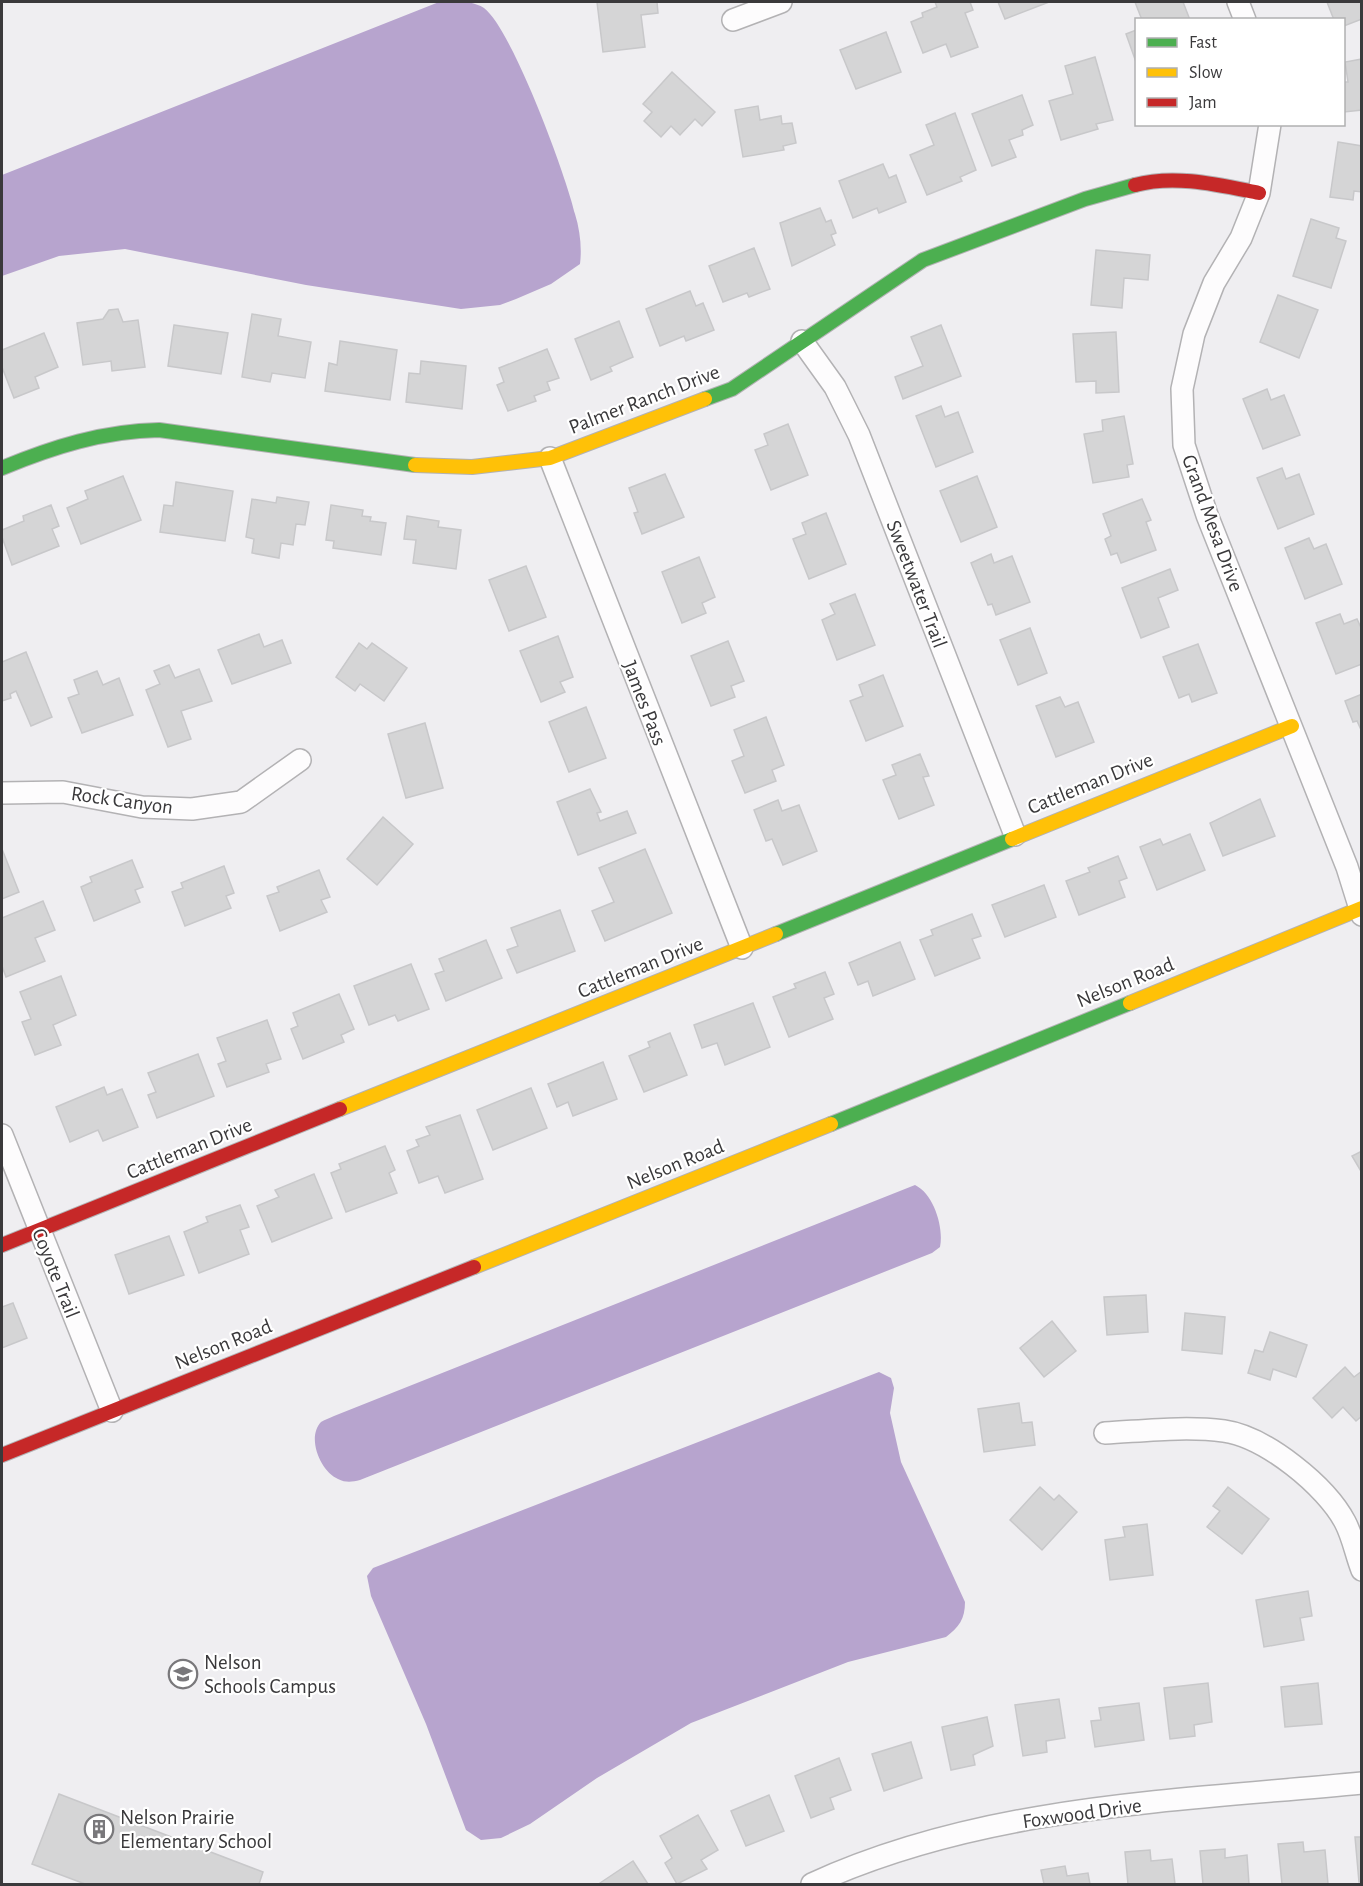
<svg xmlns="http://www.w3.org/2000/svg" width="1363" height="1886" viewBox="0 0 1363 1886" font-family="'Alegreya Sans',sans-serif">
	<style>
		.water { fill: #b7a4ce }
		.building { fill: #d5d5d6; stroke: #c8c8ca; stroke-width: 1.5 }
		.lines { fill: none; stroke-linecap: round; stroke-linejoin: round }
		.street-casing { stroke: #b3b2b4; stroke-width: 24 }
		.fast-casing { stroke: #b3b2b4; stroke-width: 16 }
		.slow-casing { stroke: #b3b2b4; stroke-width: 16 }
		.jam-casing { stroke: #b3b2b4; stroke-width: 16 }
		.street { stroke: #fdfcfd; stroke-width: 21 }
		.fast { stroke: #4caf50; stroke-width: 14 }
		.slow { stroke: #ffc107; stroke-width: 14 }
		.jam { stroke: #c62828; stroke-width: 14 }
		.labels { text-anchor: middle; stroke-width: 4.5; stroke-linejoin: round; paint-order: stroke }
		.street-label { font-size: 21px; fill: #3a393b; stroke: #fff }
		.poi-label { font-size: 21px; fill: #3a393b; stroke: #fff; text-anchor: start }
	</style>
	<rect width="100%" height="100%" fill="#efeef1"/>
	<g class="water">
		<path d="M 439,2 C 454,1 471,0 484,8 C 512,29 566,175 575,214 C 580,230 582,248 580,264 L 551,284 L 516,299 L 500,305 L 461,309 L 306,285 L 125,249 L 59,256 L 2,276 L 2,175 Z"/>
		<path d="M 915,1185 C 934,1194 944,1228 940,1247 L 932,1253 L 360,1480 C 352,1482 346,1483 338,1479 C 321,1472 306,1438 321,1422 C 324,1420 330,1418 334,1416 Z"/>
		<path d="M 879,1372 L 891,1378 L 894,1388 L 890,1413 L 901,1462 L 965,1602 C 965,1619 959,1627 946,1637 L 848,1662 L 691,1723 L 597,1778 L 530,1824 L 501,1838 L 481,1840 L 466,1830 L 426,1724 L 371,1596 L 367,1576 L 373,1568 L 417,1551 Z"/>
	</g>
	<g class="building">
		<path d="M 597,2 L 657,2 L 658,13 L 641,15 L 645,47 L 603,52 Z"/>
		<path d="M 935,2 L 970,2 L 973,10 L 965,13 L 978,47 L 951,57 L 946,44 L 923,53 L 911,22 L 923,17 L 922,13 L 937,7 Z"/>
		<path d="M 998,2 L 1049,2 L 1005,19 Z"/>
		<path d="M 1135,2 L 1183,2 L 1190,20 L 1142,20 Z"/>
		<path d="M 1327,2 L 1362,2 L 1362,19 L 1344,26 L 1344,20 L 1334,20 Z"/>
		<path d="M 1136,30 L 1136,62 L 1126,34 Z"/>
		<path d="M 886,32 L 901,72 L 856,89 L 840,50 Z"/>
		<path d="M 1095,57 L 1113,120 L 1096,124 L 1098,129 L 1061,140 L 1049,101 L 1073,94 L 1065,66 Z"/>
		<path d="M 1362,59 L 1362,110 L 1344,112 L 1344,82 L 1348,82 L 1345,62 Z"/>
		<path d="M 672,72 L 715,112 L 702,126 L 695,119 L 680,135 L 671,126 L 661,137 L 644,121 L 652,112 L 643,104 Z"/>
		<path d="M 1022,95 L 1033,125 L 1022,130 L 1023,135 L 1009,140 L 1016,157 L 992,166 L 972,114 Z"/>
		<path d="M 758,106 L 760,120 L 781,116 L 782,124 L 792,123 L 796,143 L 783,146 L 784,150 L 743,157 L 735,110 Z"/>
		<path d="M 955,113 L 976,170 L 960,177 L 962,181 L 927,195 L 910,155 L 934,145 L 926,125 Z"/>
		<path d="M 1338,142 L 1362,146 L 1362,192 L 1354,191 L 1353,200 L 1330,197 Z"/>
		<path d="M 883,164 L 889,178 L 896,175 L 906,202 L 879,213 L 877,208 L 853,218 L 839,181 Z"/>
		<path d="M 820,208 L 826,222 L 831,220 L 836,233 L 831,235 L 835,245 L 792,266 L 780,223 Z"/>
		<path d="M 1311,219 L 1339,228 L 1336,238 L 1346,241 L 1331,288 L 1293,276 Z"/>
		<path d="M 754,248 L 770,289 L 749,297 L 747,293 L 723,302 L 709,266 Z"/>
		<path d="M 1096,250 L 1150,255 L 1148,280 L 1124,278 L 1122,308 L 1091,305 Z"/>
		<path d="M 690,291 L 696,306 L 703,303 L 714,330 L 686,341 L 684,336 L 660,346 L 646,309 Z"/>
		<path d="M 1278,295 L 1318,310 L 1299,358 L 1260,342 Z"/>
		<path d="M 118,309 L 123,322 L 138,320 L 145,367 L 112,371 L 111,361 L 83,365 L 77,323 L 103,319 L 109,310 Z"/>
		<path d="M 252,314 L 281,319 L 278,336 L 311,342 L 305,378 L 272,373 L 270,382 L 242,377 Z"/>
		<path d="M 619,321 L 633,357 L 610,367 L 612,371 L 591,380 L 575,339 Z"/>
		<path d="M 174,325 L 228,333 L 221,374 L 168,366 Z"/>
		<path d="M 941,325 L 961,376 L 903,399 L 895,377 L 923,366 L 911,337 Z"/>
		<path d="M 1116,332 L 1119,392 L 1096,393 L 1096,381 L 1076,382 L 1073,334 Z"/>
		<path d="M 44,333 L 58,367 L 35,377 L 39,388 L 14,398 L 2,367 L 2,350 Z"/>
		<path d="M 340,341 L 397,350 L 390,400 L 325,391 L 329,363 L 337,365 Z"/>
		<path d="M 547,349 L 559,378 L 547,382 L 550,390 L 534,396 L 536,401 L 508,411 L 497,385 L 504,382 L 499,368 Z"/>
		<path d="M 421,361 L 466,366 L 462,409 L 406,402 L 409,373 L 420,374 Z"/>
		<path d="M 1267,389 L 1271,400 L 1284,395 L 1300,435 L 1263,449 L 1243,399 Z"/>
		<path d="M 941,406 L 945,417 L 958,412 L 973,452 L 936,467 L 916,416 Z"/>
		<path d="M 1124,416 L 1133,464 L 1127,465 L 1129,477 L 1093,483 L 1084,434 L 1103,431 L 1102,420 Z"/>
		<path d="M 788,424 L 808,475 L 771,490 L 755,450 L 768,445 L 764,434 Z"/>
		<path d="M 1282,468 L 1286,479 L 1299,474 L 1314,514 L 1278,529 L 1257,478 Z"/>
		<path d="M 665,474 L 684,517 L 642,534 L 634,513 L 638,512 L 629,488 Z"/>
		<path d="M 123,476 L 141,520 L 81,544 L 67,508 L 88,499 L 85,491 Z"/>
		<path d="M 977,476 L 997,527 L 961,542 L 940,491 Z"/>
		<path d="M 176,482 L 233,491 L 225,541 L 160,532 L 164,505 L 173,506 Z"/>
		<path d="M 277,497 L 309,502 L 305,525 L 296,524 L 293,545 L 281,543 L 279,558 L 252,553 L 254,539 L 246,537 L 252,499 L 276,503 Z"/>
		<path d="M 1142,499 L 1151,520 L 1146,522 L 1156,550 L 1121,563 L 1117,553 L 1111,555 L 1105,539 L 1111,536 L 1103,514 Z"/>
		<path d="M 51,505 L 59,526 L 52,529 L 59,546 L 12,565 L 2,537 L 2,530 L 24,521 L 23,516 Z"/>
		<path d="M 331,505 L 363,510 L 362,516 L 371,517 L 370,521 L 386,523 L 381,555 L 333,548 L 334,541 L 326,540 Z"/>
		<path d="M 826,513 L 846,564 L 809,579 L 793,539 L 806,534 L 802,523 Z"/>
		<path d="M 407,516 L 439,521 L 438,527 L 461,530 L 456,569 L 413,563 L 416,540 L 404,539 Z"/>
		<path d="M 1309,538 L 1314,549 L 1326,544 L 1342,584 L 1305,599 L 1285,548 Z"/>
		<path d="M 991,554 L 994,563 L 1012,556 L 1030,602 L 996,615 L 992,604 L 988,605 L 971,563 Z"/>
		<path d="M 699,557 L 715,597 L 702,603 L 706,613 L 682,623 L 662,572 Z"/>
		<path d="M 526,566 L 546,617 L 509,631 L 489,580 Z"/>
		<path d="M 1170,569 L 1178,590 L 1158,598 L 1169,627 L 1141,638 L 1122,588 Z"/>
		<path d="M 855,594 L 875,645 L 837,660 L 822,620 L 835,614 L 830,604 Z"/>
		<path d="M 1340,614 L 1344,624 L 1357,619 L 1362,630 L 1362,664 L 1336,674 L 1316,623 Z"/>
		<path d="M 1030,628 L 1047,673 L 1018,685 L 1000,640 Z"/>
		<path d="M 259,634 L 264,647 L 282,640 L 291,663 L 232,684 L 218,650 Z"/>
		<path d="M 558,636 L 573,677 L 560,682 L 565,692 L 541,702 L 520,651 Z"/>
		<path d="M 728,641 L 744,681 L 731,686 L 735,697 L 711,706 L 691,656 Z"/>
		<path d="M 359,643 L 367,649 L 372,643 L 407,668 L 384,701 L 360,684 L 355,691 L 336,677 Z"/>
		<path d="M 1198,644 L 1217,693 L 1192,702 L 1189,694 L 1179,698 L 1163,657 Z"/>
		<path d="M 26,652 L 52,717 L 31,726 L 16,691 L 10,694 L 11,698 L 2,701 L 2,662 Z"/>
		<path d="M 169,665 L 175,678 L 199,669 L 212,701 L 181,711 L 191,739 L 168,747 L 146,690 L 160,684 L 154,671 Z"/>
		<path d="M 97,671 L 103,685 L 119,678 L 133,715 L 82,733 L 68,698 L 79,694 L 74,680 Z"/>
		<path d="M 883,675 L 903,726 L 866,741 L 850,701 L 863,696 L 859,685 Z"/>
		<path d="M 1362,694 L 1362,732 L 1357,721 L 1353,722 L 1345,701 Z"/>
		<path d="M 1060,697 L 1065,707 L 1078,702 L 1094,742 L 1056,757 L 1036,706 Z"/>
		<path d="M 586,707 L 606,758 L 569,772 L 549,722 Z"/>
		<path d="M 766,717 L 784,765 L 772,770 L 776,781 L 745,793 L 732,761 L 744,756 L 734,730 Z"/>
		<path d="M 425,723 L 443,788 L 406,798 L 388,734 Z"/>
		<path d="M 920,754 L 929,776 L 923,777 L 934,805 L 899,819 L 883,780 L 896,775 L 892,765 Z"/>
		<path d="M 590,789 L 601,812 L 597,813 L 600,821 L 627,811 L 636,833 L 578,855 L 557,802 Z"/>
		<path d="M 1260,799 L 1275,836 L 1223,856 L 1210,823 Z"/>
		<path d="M 778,800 L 782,811 L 799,805 L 817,851 L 783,865 L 772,839 L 766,841 L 754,810 Z"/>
		<path d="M 383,817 L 413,844 L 377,885 L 347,859 Z"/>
		<path d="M 1190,834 L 1205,870 L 1157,890 L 1140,847 L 1160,839 L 1163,845 Z"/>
		<path d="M 2,849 L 19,892 L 2,899 Z"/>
		<path d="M 645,849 L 672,913 L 605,941 L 592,911 L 614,902 L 599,868 Z"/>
		<path d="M 1118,856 L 1127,878 L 1119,881 L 1125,897 L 1079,915 L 1066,881 L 1090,872 L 1088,868 Z"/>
		<path d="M 132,860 L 143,887 L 135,890 L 140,902 L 94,921 L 81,887 L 92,882 L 90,877 Z"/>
		<path d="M 224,866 L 234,893 L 226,896 L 231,908 L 185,926 L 172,892 L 183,888 L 181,883 Z"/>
		<path d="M 319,870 L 330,897 L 321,900 L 327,912 L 280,931 L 267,896 L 279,892 L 277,887 Z"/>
		<path d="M 1044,885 L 1056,917 L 1005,937 L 992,905 Z"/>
		<path d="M 43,901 L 55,930 L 35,938 L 45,961 L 6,977 L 2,966 L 2,918 Z"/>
		<path d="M 560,910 L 575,951 L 517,973 L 507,950 L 518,946 L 511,928 Z"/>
		<path d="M 972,914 L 981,936 L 972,939 L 980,958 L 935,976 L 920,940 L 933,935 L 931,930 Z"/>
		<path d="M 486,940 L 502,978 L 446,1001 L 435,974 L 444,971 L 439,959 Z"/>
		<path d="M 900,942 L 915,979 L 873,996 L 868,981 L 858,985 L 849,963 Z"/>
		<path d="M 411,964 L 429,1009 L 398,1021 L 395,1015 L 369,1025 L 354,986 Z"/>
		<path d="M 825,972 L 834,994 L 824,998 L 833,1019 L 789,1037 L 773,997 L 796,988 L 794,984 Z"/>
		<path d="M 61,976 L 76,1015 L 53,1025 L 61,1045 L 35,1055 L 22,1022 L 31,1019 L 20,992 Z"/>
		<path d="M 339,994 L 354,1029 L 341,1035 L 344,1042 L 303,1059 L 291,1029 L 298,1026 L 293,1013 Z"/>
		<path d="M 753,1003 L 770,1047 L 725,1065 L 717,1043 L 702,1048 L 694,1025 Z"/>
		<path d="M 267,1020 L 281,1059 L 266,1064 L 269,1072 L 227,1087 L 218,1064 L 226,1061 L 217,1038 Z"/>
		<path d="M 670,1033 L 687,1075 L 644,1092 L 629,1056 L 650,1047 L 648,1042 Z"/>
		<path d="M 198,1054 L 214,1096 L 157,1118 L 148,1095 L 156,1092 L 148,1073 Z"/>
		<path d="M 603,1062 L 617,1099 L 573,1116 L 568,1102 L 557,1107 L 548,1084 Z"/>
		<path d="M 104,1087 L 107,1095 L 122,1089 L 138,1127 L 103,1141 L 98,1130 L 70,1142 L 56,1107 Z"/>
		<path d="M 531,1088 L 547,1128 L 493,1150 L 477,1110 Z"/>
		<path d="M 460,1115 L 483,1179 L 445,1193 L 438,1176 L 419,1183 L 407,1151 L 419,1146 L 416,1140 L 430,1135 L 426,1127 Z"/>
		<path d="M 385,1146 L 395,1170 L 389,1173 L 397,1193 L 346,1212 L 331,1173 L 341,1169 L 339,1164 Z"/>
		<path d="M 1362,1151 L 1362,1173 L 1352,1156 Z"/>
		<path d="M 314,1174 L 332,1218 L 272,1242 L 257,1206 L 279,1197 L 275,1190 Z"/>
		<path d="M 240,1205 L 249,1227 L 240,1230 L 249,1254 L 199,1273 L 184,1232 L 208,1222 L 206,1217 Z"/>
		<path d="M 169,1236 L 184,1275 L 129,1294 L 115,1255 Z"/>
		<path d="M 1146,1295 L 1148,1332 L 1107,1335 L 1104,1297 Z"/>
		<path d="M 13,1303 L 27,1338 L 2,1348 L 2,1307 Z"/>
		<path d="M 1185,1313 L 1225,1317 L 1222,1354 L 1182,1350 Z"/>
		<path d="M 1052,1321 L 1076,1351 L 1044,1377 L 1020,1348 Z"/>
		<path d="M 1270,1332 L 1307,1345 L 1296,1377 L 1273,1369 L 1270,1380 L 1248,1373 L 1255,1350 L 1263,1352 Z"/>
		<path d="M 1345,1367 L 1354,1377 L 1362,1371 L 1362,1416 L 1356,1421 L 1343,1407 L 1332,1418 L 1313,1398 Z"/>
		<path d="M 1019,1403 L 1022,1423 L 1032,1422 L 1035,1445 L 984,1452 L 978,1409 Z"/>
		<path d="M 1040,1487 L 1054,1500 L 1059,1495 L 1077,1512 L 1042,1550 L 1010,1520 Z"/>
		<path d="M 1228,1487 L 1269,1519 L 1242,1554 L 1207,1527 L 1220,1511 L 1213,1506 Z"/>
		<path d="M 1147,1524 L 1153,1575 L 1110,1580 L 1105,1540 L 1125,1537 L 1123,1527 Z"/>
		<path d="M 1308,1591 L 1312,1616 L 1300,1618 L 1304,1640 L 1264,1647 L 1256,1600 Z"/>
		<path d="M 1208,1683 L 1212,1722 L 1194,1725 L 1195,1736 L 1170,1739 L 1164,1688 Z"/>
		<path d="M 1318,1683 L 1322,1724 L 1285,1727 L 1281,1687 Z"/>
		<path d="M 1059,1699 L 1065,1738 L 1046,1741 L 1047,1752 L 1023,1756 L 1015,1705 Z"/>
		<path d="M 1139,1703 L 1144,1740 L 1095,1747 L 1091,1721 L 1101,1720 L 1099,1708 Z"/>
		<path d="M 987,1717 L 993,1746 L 973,1755 L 975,1765 L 951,1770 L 942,1727 Z"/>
		<path d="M 911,1742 L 922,1778 L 884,1791 L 872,1754 Z"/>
		<path d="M 839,1758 L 851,1790 L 830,1798 L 834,1809 L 811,1818 L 795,1776 Z"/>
		<path d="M 59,1794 L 263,1872 L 259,1884 L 85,1884 L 32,1864 Z"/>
		<path d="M 769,1795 L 784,1831 L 746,1846 L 731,1811 Z"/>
		<path d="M 698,1815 L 718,1850 L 701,1860 L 707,1869 L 677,1884 L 665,1863 L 672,1858 L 660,1836 Z"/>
		<path d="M 1355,1837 L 1362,1837 L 1362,1882 L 1359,1882 Z"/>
		<path d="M 1303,1842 L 1304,1852 L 1325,1850 L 1328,1884 L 1282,1884 L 1278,1844 Z"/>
		<path d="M 1225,1849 L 1225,1858 L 1247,1855 L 1249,1884 L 1203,1884 L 1200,1851 Z"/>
		<path d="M 1150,1850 L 1151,1861 L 1172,1859 L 1175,1884 L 1128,1884 L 1125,1852 Z"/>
		<path d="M 633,1861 L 648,1884 L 601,1884 L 600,1883 Z"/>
		<path d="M 1065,1866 L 1067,1876 L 1088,1873 L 1090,1884 L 1044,1884 L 1041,1870 Z"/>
	</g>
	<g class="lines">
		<g class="street-casing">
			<g id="street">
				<path d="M 1238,2 L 1245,20"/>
				<path d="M 733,20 L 781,2"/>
				<path d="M 1270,124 L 1259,193 L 1241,238 L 1214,283 L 1194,334 L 1182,389 L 1184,445 L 1207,515 L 1347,867 L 1362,915"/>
				<path d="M 802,341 L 835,387 L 859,435 L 1015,835"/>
				<path d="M 550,458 L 742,948"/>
				<path d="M 2,793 L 63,792 L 142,807 L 192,809 L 241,802 L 300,760"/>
				<path d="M 2,1135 L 112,1411"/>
				<path d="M 1105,1433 C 1144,1431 1185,1426 1224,1431 C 1266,1437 1326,1486 1345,1522 C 1353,1537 1356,1555 1362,1570"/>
				<path d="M 812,1884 C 984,1805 1176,1801 1362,1783"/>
			</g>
		</g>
		<g class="fast-casing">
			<g id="fast">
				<path d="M 705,399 L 732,389 L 923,260 L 1085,199 L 1135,185"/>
				<path d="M 2,468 C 53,447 103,431 159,430 L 415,465"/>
				<path d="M 776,934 L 1012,839"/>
				<path d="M 831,1124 L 1130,1003"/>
			</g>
		</g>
		<g class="slow-casing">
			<g id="slow">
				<path d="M 415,465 L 472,467 L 550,458 L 705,399"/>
				<path d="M 1012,839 L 1292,726"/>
				<path d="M 1130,1003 L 1362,908"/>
				<path d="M 340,1109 L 776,934"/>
				<path d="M 474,1267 L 831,1124"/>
			</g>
		</g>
		<g class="jam-casing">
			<g id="jam">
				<path d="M 1135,185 C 1175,174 1219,185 1259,193"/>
				<path d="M 2,1245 L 340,1109"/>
				<path d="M 2,1455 L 474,1267"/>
			</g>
		</g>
		<use href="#street" class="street"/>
		<use href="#fast" class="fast"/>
		<use href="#slow" class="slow"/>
		<use href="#jam" class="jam"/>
	</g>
	<defs>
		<g id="school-ring" transform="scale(1.5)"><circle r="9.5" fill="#fff" stroke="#79787b" stroke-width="1.5"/><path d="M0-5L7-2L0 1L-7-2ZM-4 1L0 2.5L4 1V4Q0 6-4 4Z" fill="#79787b"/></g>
		<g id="building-ring" transform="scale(1.5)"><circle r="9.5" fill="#fff" stroke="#79787b" stroke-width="1.5"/><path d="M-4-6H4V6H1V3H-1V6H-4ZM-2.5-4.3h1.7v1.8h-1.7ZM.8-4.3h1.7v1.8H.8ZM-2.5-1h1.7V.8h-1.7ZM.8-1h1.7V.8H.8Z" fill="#79787b"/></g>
	</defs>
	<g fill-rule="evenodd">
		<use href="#school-ring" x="183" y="1674"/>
		<use href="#building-ring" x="99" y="1829"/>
	</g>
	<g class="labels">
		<g class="street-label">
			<text transform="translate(644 399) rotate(-21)" y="7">Palmer Ranch Drive</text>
			<text transform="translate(1213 523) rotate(70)" y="7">Grand Mesa Drive</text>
			<text transform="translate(917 584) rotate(69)" y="7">Sweetwater Trail</text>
			<text transform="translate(645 703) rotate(69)" y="7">James Pass</text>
			<text transform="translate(1090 783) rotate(-22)" y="7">Cattleman Drive</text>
			<text transform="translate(122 800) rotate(8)" y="7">Rock Canyon</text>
			<text transform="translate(640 967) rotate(-22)" y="7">Cattleman Drive</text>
			<text transform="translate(1125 982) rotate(-22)" y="7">Nelson Road</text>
			<text transform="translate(189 1148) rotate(-22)" y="7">Cattleman Drive</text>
			<text transform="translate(675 1164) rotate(-22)" y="7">Nelson Road</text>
			<text transform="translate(56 1273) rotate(68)" y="7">Coyote Trail</text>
			<text transform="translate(223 1344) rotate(-22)" y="7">Nelson Road</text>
			<text transform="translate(1082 1813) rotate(-8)" y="7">Foxwood Drive</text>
		</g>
		<g class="poi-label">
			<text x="204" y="1669">Nelson<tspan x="204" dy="24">Schools Campus</tspan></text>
			<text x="120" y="1824">Nelson Prairie<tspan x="120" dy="24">Elementary School</tspan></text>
		</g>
	</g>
	<rect width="1363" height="1886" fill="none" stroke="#3a393b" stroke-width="6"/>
	<rect x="1135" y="18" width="210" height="108" fill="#ffffff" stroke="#b0b0b1" stroke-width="1.5"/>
	<rect x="1147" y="38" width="30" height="9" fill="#4caf50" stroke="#b0b0b1" stroke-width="1.5"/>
	<text x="1189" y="48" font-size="18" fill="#3a393b">Fast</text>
	<rect x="1147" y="68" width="30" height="9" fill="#ffc107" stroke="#b0b0b1" stroke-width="1.5"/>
	<text x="1189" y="78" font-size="18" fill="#3a393b">Slow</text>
	<rect x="1147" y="98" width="30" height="9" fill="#c62828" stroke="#b0b0b1" stroke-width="1.5"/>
	<text x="1189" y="108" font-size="18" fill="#3a393b">Jam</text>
</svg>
